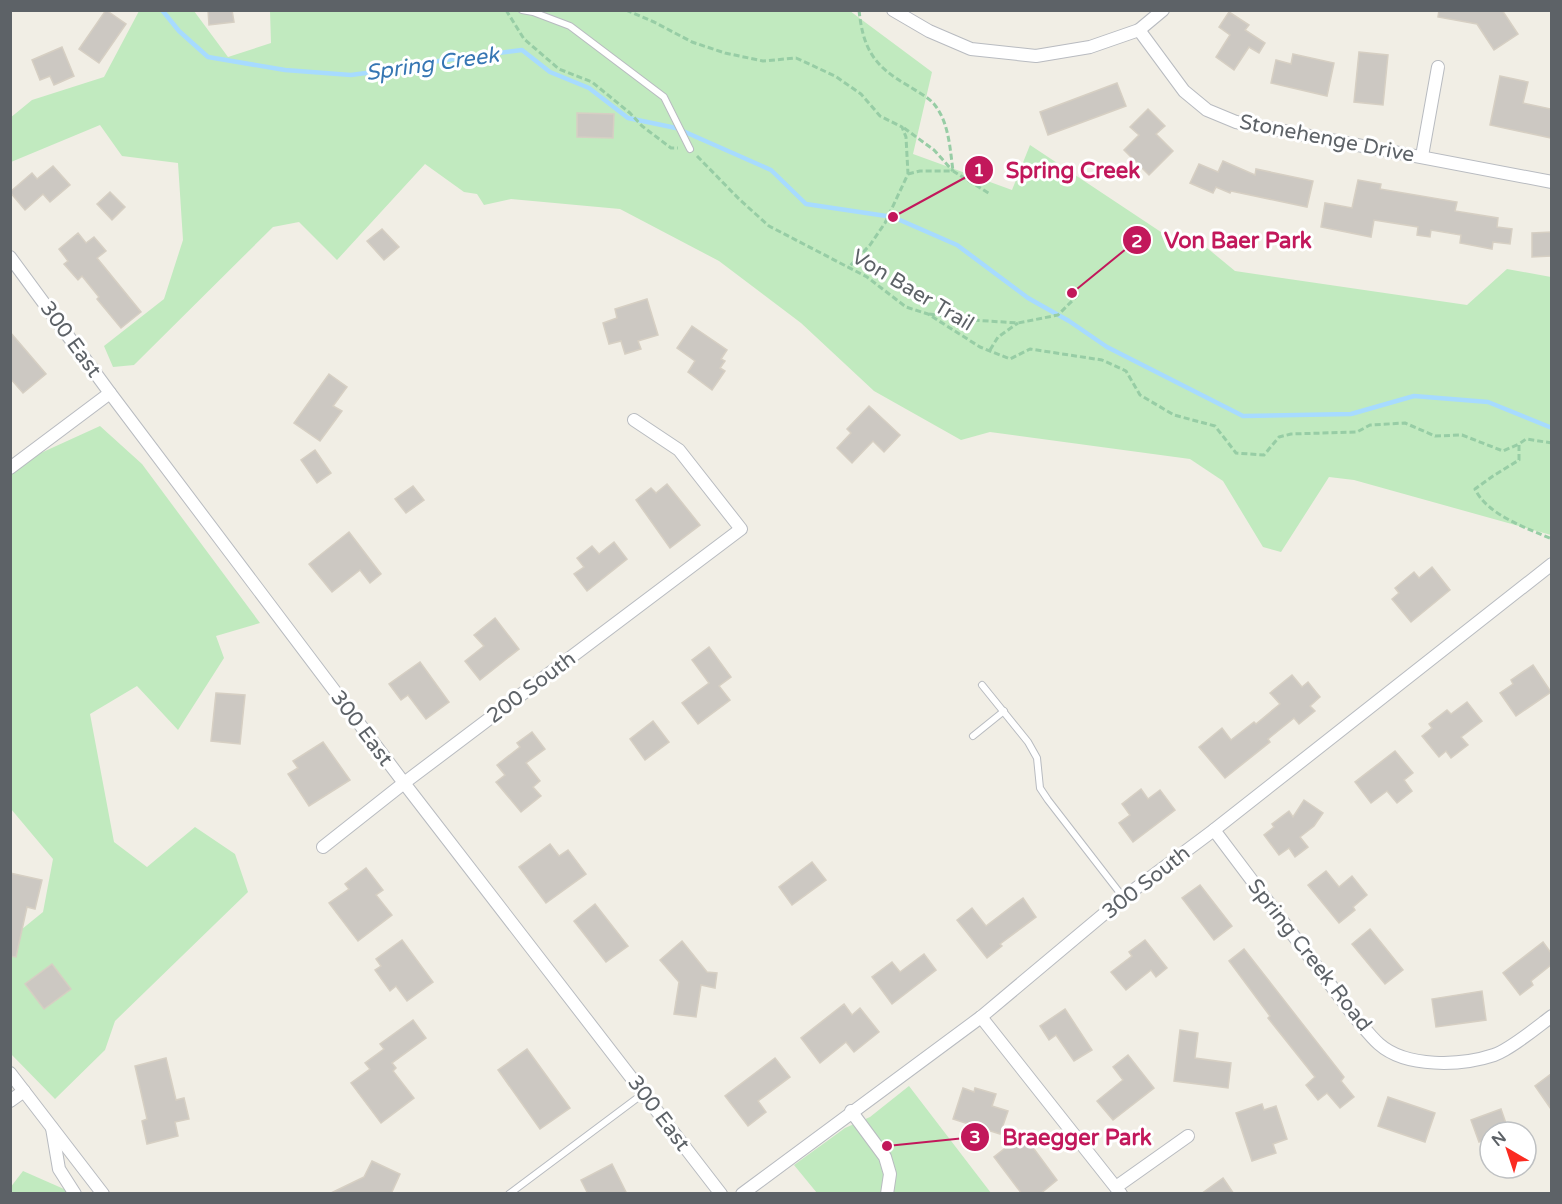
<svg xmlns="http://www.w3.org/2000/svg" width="1562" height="1204" viewBox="0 0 1562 1204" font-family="'Varela Round',sans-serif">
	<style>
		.green { fill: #c1eabf }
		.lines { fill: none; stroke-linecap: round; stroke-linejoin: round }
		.stream { stroke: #a7dbff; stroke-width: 4.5 }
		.building { fill: #ccc8c2; stroke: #d6cfc3; stroke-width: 1.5 }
		.lane-casing { stroke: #b8bbc0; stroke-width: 8 }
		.street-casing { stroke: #b8bbc0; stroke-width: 14 }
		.path { stroke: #97cda5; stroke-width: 3; stroke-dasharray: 6 3; stroke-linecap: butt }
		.lane { stroke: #fff; stroke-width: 6 }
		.street { stroke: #fff; stroke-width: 12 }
		.labels { text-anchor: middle; stroke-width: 6; stroke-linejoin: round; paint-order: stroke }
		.street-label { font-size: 21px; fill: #5d6267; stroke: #fff }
		.water-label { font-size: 22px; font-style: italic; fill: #3676b3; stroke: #fff }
		.leader { fill: none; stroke: #c2185b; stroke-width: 2 }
		.callout-dot { fill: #c2185b; stroke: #fff; stroke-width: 2 }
		.mark-label { font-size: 18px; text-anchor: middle; font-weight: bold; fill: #fff }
		.callout-label { font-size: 22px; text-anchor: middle; font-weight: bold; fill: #c2185b; stroke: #fff; stroke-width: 6; stroke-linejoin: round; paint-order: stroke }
	</style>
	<rect width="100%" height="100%" fill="#f1eee5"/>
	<g class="green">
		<path d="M 139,11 L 194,11 L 228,57 L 271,43 L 270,11 L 850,11 L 932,72 L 913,154 L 1012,190 L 1030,145 L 1185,248 L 1201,243 L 1235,271 L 1467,305 L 1507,269 L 1551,277 L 1551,535 L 1354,480 L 1329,477 L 1281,552 L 1263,547 L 1223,481 L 1190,459 L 990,432 L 961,440 L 874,391 L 801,323 L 719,261 L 620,209 L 511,199 L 484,205 L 477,194 L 464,192 L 425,164 L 337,260 L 299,222 L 273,227 L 134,365 L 113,367 L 104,346 L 164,299 L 183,240 L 178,163 L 122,156 L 100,125 L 11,162 L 10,118 L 32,100 L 104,77 Z"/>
		<path d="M 100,426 L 142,464 L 260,623 L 216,636 L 224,658 L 178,730 L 137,686 L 90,714 L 114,842 L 147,867 L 195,827 L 235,854 L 248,892 L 115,1021 L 105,1050 L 55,1099 L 11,1054 L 11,938 L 43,912 L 53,859 L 11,809 L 11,474 L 32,457 Z"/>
		<path d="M 909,1086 L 991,1193 L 817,1193 L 794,1165 L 845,1128 L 870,1117 Z"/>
		<path d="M 23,1171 L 73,1193 L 11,1193 L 10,1188 Z"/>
	</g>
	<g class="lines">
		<path class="stream" d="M 162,10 L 179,31 L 208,57 L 285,70 L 351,75 L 388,70 L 431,62 L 522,50 L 550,72 L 589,88 L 628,118 L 676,128 L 771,170 L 806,204 L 893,217 L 957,245 L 1028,298 L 1069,321 L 1107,347 L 1243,416 L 1351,414 L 1414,396 L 1488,402 L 1552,428"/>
	</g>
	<g class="building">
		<path d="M 106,10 L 126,24 L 99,63 L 79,49 Z"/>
		<path d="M 208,10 L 232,10 L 234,22 L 209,25 Z"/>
		<path d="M 1439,10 L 1502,10 L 1518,34 L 1494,50 L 1477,24 L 1438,17 Z"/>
		<path d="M 1229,12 L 1249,25 L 1245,30 L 1265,43 L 1259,53 L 1249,47 L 1234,70 L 1216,57 L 1230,35 L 1219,27 Z"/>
		<path d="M 62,47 L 74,76 L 54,85 L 50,76 L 40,80 L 32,60 Z"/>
		<path d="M 1359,52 L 1388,55 L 1383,105 L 1354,102 Z"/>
		<path d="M 1293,54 L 1334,63 L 1327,96 L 1271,83 L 1276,60 L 1291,64 Z"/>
		<path d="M 1500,76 L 1528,82 L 1523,103 L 1551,109 L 1551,138 L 1490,125 Z"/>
		<path d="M 1117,83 L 1126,106 L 1048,135 L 1040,112 Z"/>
		<path d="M 1148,109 L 1165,126 L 1156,134 L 1173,151 L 1149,175 L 1124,150 L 1139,135 L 1130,127 Z"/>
		<path d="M 577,113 L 614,114 L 613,138 L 577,137 Z"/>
		<path d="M 1223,161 L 1255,175 L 1256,169 L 1313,181 L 1307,207 L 1231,191 L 1230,193 L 1216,187 L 1213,193 L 1190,183 L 1199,164 L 1218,172 Z"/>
		<path d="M 53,166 L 70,185 L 50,202 L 43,194 L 25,210 L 10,192 L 32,173 L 37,179 Z"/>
		<path d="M 1358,180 L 1381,184 L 1380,189 L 1457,202 L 1455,211 L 1498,218 L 1497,227 L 1512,229 L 1510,244 L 1493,242 L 1492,249 L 1460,243 L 1461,235 L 1431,230 L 1430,237 L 1417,235 L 1418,227 L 1374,220 L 1371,237 L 1321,227 L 1325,203 L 1352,208 Z"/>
		<path d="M 110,192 L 125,207 L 112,220 L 97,204 Z"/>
		<path d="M 382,229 L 399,247 L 384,260 L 367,241 Z"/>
		<path d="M 1551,232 L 1551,256 L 1532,257 L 1532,233 Z"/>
		<path d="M 78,233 L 86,243 L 94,237 L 106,251 L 97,258 L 141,312 L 121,328 L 97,299 L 99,297 L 82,276 L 78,280 L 64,264 L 68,261 L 59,249 Z"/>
		<path d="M 647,299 L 658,335 L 638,341 L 641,349 L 625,354 L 621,341 L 609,344 L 603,323 L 617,318 L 615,309 Z"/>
		<path d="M 692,326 L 727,350 L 721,359 L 725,361 L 720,368 L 725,371 L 712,390 L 688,372 L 695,361 L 677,348 Z"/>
		<path d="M 10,332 L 46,374 L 23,393 L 10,378 Z"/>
		<path d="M 329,374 L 347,387 L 333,406 L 342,411 L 320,441 L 294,423 Z"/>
		<path d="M 869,406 L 900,435 L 884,452 L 873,441 L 852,463 L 837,448 L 851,433 L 847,429 Z"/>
		<path d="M 315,450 L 331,473 L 317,483 L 301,460 Z"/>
		<path d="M 667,484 L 700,525 L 670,548 L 636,500 L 651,488 L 656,493 Z"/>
		<path d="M 413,486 L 424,500 L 406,513 L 395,499 Z"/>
		<path d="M 349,532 L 381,574 L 370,583 L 360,570 L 332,592 L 309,564 Z"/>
		<path d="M 614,542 L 627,559 L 587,591 L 574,574 L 584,567 L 577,558 L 592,546 L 599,554 Z"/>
		<path d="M 1432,567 L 1450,590 L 1411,622 L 1392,599 L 1399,593 L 1395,588 L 1414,572 L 1419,578 Z"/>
		<path d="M 495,618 L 519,649 L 480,680 L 465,661 L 484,646 L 474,635 Z"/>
		<path d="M 709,647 L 731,677 L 719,686 L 730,700 L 698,724 L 682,703 L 709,683 L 692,660 Z"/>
		<path d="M 420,662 L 449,702 L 426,719 L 408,695 L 401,700 L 389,684 Z"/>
		<path d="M 1533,665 L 1551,692 L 1516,716 L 1500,693 L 1513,684 L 1511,680 Z"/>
		<path d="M 1292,675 L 1302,687 L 1308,682 L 1320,697 L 1310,706 L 1315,711 L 1299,724 L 1294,718 L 1268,739 L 1270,742 L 1225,778 L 1199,747 L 1222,728 L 1231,740 L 1254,722 L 1256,724 L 1280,704 L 1270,693 Z"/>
		<path d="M 216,693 L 245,695 L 240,744 L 211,741 Z"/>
		<path d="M 1467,702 L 1482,721 L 1461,737 L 1468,745 L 1451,758 L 1446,751 L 1439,757 L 1422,736 L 1432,728 L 1429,724 L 1447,710 L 1451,714 Z"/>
		<path d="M 653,721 L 669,742 L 645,760 L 630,739 Z"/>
		<path d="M 532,732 L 545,749 L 526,763 L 540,781 L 533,787 L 541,796 L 521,812 L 496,782 L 505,775 L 497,765 L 520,747 L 517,743 Z"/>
		<path d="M 323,742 L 350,780 L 309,806 L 288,774 L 298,768 L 293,761 Z"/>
		<path d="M 1395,751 L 1413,773 L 1404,780 L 1412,791 L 1397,803 L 1387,791 L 1371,803 L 1355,782 Z"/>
		<path d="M 1141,789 L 1148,799 L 1160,790 L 1175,810 L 1133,842 L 1119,823 L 1130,815 L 1122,804 Z"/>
		<path d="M 1304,800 L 1323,813 L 1314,826 L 1300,837 L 1308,847 L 1295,857 L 1289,848 L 1279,855 L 1264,835 L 1274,827 L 1272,824 L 1289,811 L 1293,817 Z"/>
		<path d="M 550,844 L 559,856 L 568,850 L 586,874 L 546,903 L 519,867 Z"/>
		<path d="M 812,862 L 826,880 L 792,905 L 779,887 Z"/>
		<path d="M 366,868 L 383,890 L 376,895 L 392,915 L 358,941 L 329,903 L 349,889 L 345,884 Z"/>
		<path d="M 1326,871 L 1339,887 L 1352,876 L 1367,895 L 1353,907 L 1355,910 L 1339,923 L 1308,885 Z"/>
		<path d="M 10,873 L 42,880 L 35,909 L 27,907 L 16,957 L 10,956 Z"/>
		<path d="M 1200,885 L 1232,926 L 1214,940 L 1182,898 Z"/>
		<path d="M 1023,898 L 1036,917 L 1000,944 L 1002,946 L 987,958 L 957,920 L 972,908 L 986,926 Z"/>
		<path d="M 595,904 L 628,946 L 606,962 L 574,921 Z"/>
		<path d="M 1370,929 L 1403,970 L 1385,984 L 1352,944 Z"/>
		<path d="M 402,940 L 433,982 L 407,1001 L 396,986 L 390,991 L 375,970 L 381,966 L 376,959 Z"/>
		<path d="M 1145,940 L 1167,968 L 1156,977 L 1151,970 L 1126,990 L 1111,972 L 1132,956 L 1129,952 Z"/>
		<path d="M 682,941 L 707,972 L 717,973 L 715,988 L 701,985 L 696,1017 L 674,1014 L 679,982 L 660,960 Z"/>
		<path d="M 1543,942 L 1551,953 L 1551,965 L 1531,981 L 1533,985 L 1520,995 L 1503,973 Z"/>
		<path d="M 1244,949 L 1344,1077 L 1341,1081 L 1354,1097 L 1340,1108 L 1327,1093 L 1318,1100 L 1306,1085 L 1315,1077 L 1268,1018 L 1270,1016 L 1229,961 Z"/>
		<path d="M 924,954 L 936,970 L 892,1004 L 872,977 L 892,962 L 900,972 Z"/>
		<path d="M 52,964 L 71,989 L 44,1009 L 25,984 Z"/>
		<path d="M 1482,991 L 1486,1020 L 1436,1027 L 1432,999 Z"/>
		<path d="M 844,1004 L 852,1015 L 860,1008 L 879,1032 L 854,1052 L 846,1042 L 820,1063 L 801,1038 Z"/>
		<path d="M 1065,1009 L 1092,1050 L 1074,1061 L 1056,1035 L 1049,1040 L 1040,1026 Z"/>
		<path d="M 413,1020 L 426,1038 L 392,1063 L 396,1068 L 393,1071 L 414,1098 L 381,1123 L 351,1083 L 370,1069 L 365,1063 L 384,1049 L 380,1044 Z"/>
		<path d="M 1180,1030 L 1198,1033 L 1195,1058 L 1231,1063 L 1228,1088 L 1174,1081 Z"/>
		<path d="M 527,1049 L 570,1108 L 540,1129 L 498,1070 Z"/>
		<path d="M 1128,1055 L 1154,1088 L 1113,1120 L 1097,1101 L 1123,1080 L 1113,1067 Z"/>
		<path d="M 166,1058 L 176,1100 L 184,1098 L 189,1119 L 175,1122 L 178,1136 L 147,1144 L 142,1121 L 147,1119 L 135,1066 Z"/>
		<path d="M 775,1058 L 790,1077 L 758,1101 L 766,1112 L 748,1126 L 725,1096 Z"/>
		<path d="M 1551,1074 L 1551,1109 L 1535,1086 Z"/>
		<path d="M 963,1088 L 974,1092 L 975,1088 L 996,1094 L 992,1106 L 1008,1111 L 1000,1134 L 953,1119 Z"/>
		<path d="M 1388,1097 L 1435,1113 L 1425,1142 L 1378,1126 Z"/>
		<path d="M 1262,1104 L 1264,1110 L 1276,1106 L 1287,1139 L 1273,1144 L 1276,1153 L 1252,1161 L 1236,1113 Z"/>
		<path d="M 1501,1109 L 1509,1132 L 1490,1132 L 1490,1138 L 1479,1142 L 1471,1120 Z"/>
		<path d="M 1023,1134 L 1057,1180 L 1040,1194 L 1022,1194 L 994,1157 Z"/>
		<path d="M 372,1161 L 400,1174 L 391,1194 L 329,1194 L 364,1177 Z"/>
		<path d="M 612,1164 L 627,1194 L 588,1194 L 581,1180 Z"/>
		<path d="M 1223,1178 L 1234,1194 L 1201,1194 Z"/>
	</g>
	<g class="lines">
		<g class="lane-casing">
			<g id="lane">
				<path d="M 522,10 L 533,12 L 570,26 L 664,97 L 690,149"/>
				<path d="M 982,685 L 1028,742 L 1037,758 L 1040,788 L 1048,800 L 1123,897"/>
				<path d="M 973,736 L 1004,711"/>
				<path d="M 509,1194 L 644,1093"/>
			</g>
		</g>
		<g class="street-casing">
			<g id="street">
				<path d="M 893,10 L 929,31 L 971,49 L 1036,56 L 1090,47 L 1139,30 L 1163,10"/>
				<path d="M 1139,30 L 1184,91 L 1207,110 L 1236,122 L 1552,182"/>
				<path d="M 1422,156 L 1438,67"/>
				<path d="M 10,257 L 110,393 L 404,783 L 721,1194"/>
				<path d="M 10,468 L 110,393"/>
				<path d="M 1214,830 L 1354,1016 C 1362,1025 1370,1036 1379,1044 C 1406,1068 1461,1066 1494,1055 C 1511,1049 1537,1027 1552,1016"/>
				<path d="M 323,847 L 404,783 L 741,529 L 679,450 L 634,420"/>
				<path d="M 981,1017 L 1121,1194"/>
				<path d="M 10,1073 L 103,1194"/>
				<path d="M 10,1101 L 24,1091"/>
				<path d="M 851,1111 L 885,1157 L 890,1174 L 887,1194"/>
				<path d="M 52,1128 L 59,1169 L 75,1194"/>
				<path d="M 1116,1187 L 1188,1136"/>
				<path d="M 742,1194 L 981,1017 L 1123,898 L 1214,830 L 1552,564"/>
			</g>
		</g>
		<g class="path">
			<path d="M 506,10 L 524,39 L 559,69 L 592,82 L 630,113 L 642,126 L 671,148 L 678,148"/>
			<path d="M 626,10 L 654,22 L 692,42 L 725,53 L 763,61 L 796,58 L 835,76 L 861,94 L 880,116 L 902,127 L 906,137 L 908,174 L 885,223 L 870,245 L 848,268"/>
			<path d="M 859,10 C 863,49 874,66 907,85 C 916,91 927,96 934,104 C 949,122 950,149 953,171"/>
			<path d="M 904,128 L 934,150 L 953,171"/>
			<path d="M 697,156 L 740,200 L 769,226 L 867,277 L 906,307 L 928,314 L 980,347 L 1010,359 L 1030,349 L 1102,360 L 1126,371 L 1140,395 L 1174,415 L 1215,426 L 1236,453 L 1264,455 L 1279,437 L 1291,434 L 1357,432 L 1370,425 L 1405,423 L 1435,436 L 1462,435 L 1503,451 L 1519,444"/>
			<path d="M 908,174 L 920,171 L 953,171 L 990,194"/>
			<path d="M 929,314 L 973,320 L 1018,323 L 1058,315 L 1079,294"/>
			<path d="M 990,350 L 998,337 L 1018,323"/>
			<path d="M 1552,443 L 1526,439 L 1519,444 L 1519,460 L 1493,476 L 1475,489 C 1487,515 1527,528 1552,539"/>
		</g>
		<use href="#lane" class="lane"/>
		<use href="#street" class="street"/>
	</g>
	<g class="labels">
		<g class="street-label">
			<text transform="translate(1327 138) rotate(11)" y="7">Stonehenge Drive</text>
			<text transform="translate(913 290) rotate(31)" y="7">Von Baer Trail</text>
			<text transform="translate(71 339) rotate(54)" y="7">300 East</text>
			<text transform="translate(531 687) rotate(-37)" y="7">200 South</text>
			<text transform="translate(362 728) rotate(53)" y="7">300 East</text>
			<text transform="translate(1146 882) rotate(-38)" y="7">300 South</text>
			<text transform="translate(1310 955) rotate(52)" y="7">Spring Creek Road</text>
			<text transform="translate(659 1113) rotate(53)" y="7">300 East</text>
		</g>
		<g class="water-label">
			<text transform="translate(432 63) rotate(-8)" y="8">Spring Creek</text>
		</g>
	</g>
	<path class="leader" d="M893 217L979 170M1072 293L1137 240M887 1146L975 1137"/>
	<g class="callout-dot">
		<circle cx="893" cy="217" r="6"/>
		<circle cx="1072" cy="293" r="6"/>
		<circle cx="887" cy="1146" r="6"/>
		<circle cx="979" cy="170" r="15"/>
		<circle cx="1137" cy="240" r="15"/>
		<circle cx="975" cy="1137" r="15"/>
	</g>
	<g class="mark-label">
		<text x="979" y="176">1</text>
		<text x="1137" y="247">2</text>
		<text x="975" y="1143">3</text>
	</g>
	<g class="callout-label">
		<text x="1073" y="178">Spring Creek</text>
		<text x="1238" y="248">Von Baer Park</text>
		<text x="1077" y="1145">Braegger Park</text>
	</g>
	<rect width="1562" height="1204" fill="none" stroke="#5d6267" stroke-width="24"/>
	<g transform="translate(1508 1150) rotate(321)"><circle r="28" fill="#ffffff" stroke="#bec0c2" stroke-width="1.5"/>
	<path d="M0-4.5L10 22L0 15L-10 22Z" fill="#fb2b21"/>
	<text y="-9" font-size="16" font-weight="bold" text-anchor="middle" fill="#5d6267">N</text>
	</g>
</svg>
